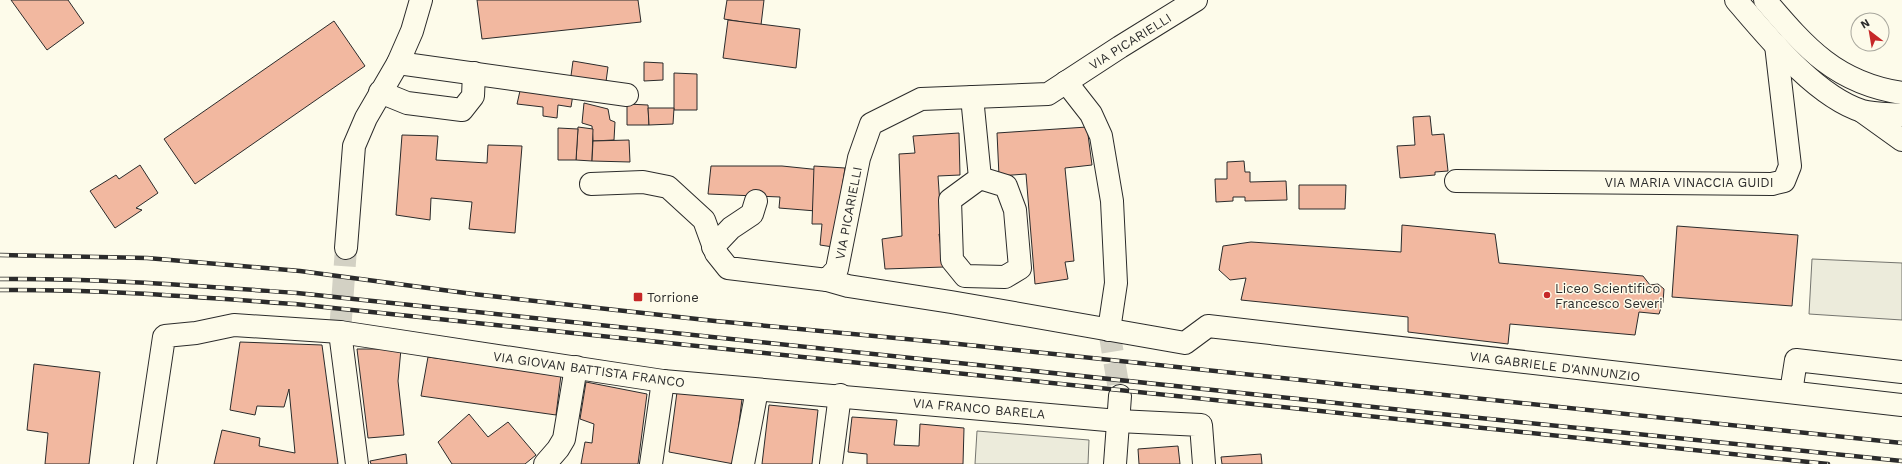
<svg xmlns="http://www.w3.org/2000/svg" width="1902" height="464" viewBox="0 0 1902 464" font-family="'Work Sans',sans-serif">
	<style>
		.green { fill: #ecebdb; stroke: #74746e }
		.building { fill: #f2b8a0; stroke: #2b2b2b }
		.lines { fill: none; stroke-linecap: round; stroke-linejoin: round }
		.minor-tunnel { stroke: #d3d1c4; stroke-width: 22; stroke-dasharray: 22 11; stroke-linecap: butt }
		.minor-casing { stroke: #2b2b2b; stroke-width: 24 }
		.minor { stroke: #fdfbea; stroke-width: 22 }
		.rail-casing { stroke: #2b2b2b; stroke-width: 4.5 }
		.rail { stroke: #fdfbea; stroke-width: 3; stroke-dasharray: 9; stroke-linecap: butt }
		.poi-dot { fill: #c62828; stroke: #fdfbea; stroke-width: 1.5 }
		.labels { text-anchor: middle; stroke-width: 3; stroke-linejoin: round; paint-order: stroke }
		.street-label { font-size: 13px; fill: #2b2b2b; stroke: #fdfbea }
		.poi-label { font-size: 13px; fill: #2b2b2b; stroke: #fdfbea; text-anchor: start }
	</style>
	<rect width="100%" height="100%" fill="#fdfbea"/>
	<g class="green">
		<path d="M 1812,259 L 1902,263 L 1902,320 L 1809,314 Z"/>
		<path d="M 977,431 L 1089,440 L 1088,464 L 975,464 Z"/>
	</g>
	<g class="building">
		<path d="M 11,0 L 68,0 L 84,23 L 47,50 Z"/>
		<path d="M 477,0 L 638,0 L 641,22 L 482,39 Z"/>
		<path d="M 727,0 L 764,0 L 761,25 L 724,19 Z"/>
		<path d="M 728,20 L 800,29 L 796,68 L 723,58 Z"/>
		<path d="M 334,21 L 365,66 L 195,184 L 164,139 Z"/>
		<path d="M 573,61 L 608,67 L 605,89 L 570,83 Z"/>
		<path d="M 644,62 L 663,63 L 663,80 L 644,81 Z"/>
		<path d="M 674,73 L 697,74 L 697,110 L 674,110 Z"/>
		<path d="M 522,82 L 574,88 L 571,107 L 558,105 L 557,118 L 543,116 L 543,107 L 517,104 Z"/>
		<path d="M 584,103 L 608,109 L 610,120 L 615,122 L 614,140 L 593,141 L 592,126 L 582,123 Z"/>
		<path d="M 627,104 L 648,105 L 649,125 L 627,125 Z"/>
		<path d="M 648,108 L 674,108 L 673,124 L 649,125 Z"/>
		<path d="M 1430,116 L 1432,135 L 1444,134 L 1448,171 L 1435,172 L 1435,175 L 1400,178 L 1397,146 L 1415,145 L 1413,117 Z"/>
		<path d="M 578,127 L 593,129 L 592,161 L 576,160 Z"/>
		<path d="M 1087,127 L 1092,165 L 1065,168 L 1074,261 L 1065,262 L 1068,279 L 1035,284 L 1026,174 L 999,176 L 997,133 Z"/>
		<path d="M 558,128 L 578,129 L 576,160 L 558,160 Z"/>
		<path d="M 959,133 L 960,175 L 938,176 L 942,234 L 939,234 L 944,267 L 885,269 L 882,239 L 902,236 L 899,154 L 915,153 L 913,136 Z"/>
		<path d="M 402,135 L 438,136 L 436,160 L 487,163 L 488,145 L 522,146 L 515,233 L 469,229 L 472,202 L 431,198 L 430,220 L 396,215 Z"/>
		<path d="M 629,140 L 630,162 L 592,161 L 593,141 Z"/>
		<path d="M 1244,161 L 1245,172 L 1250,172 L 1250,182 L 1286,181 L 1287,200 L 1245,201 L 1245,197 L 1233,197 L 1233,201 L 1216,202 L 1215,179 L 1227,179 L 1227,162 Z"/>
		<path d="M 140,165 L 158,193 L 136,208 L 142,210 L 115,228 L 90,191 L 116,175 L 119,179 Z"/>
		<path d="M 711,166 L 782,166 L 821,170 L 816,211 L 779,208 L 780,197 L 708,194 Z"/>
		<path d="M 814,166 L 845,168 L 833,247 L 820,245 L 822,224 L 812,224 Z"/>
		<path d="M 1299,185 L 1346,185 L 1345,209 L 1299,209 Z"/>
		<path d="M 1402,225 L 1495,234 L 1499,263 L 1643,276 L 1650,285 L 1658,284 L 1664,289 L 1663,302 L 1659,314 L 1639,312 L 1635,335 L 1510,324 L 1508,344 L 1408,332 L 1408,317 L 1241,300 L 1246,278 L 1230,280 L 1219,270 L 1223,246 L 1251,242 L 1401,252 Z"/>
		<path d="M 1677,226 L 1798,235 L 1792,306 L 1672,297 Z"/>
		<path d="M 240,342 L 322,345 L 338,464 L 214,464 L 222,430 L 260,438 L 259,446 L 295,453 L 289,389 L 284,407 L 257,406 L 255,415 L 230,410 Z"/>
		<path d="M 357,349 L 401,349 L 398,381 L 404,435 L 368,438 Z"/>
		<path d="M 428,357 L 561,375 L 556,415 L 421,396 Z"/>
		<path d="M 34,364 L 100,372 L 89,464 L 45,464 L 48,433 L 27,430 Z"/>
		<path d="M 586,382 L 647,394 L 638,464 L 581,464 L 585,442 L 592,443 L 594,424 L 580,419 Z"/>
		<path d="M 677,392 L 742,399 L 734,464 L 669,452 Z"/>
		<path d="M 769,405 L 818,410 L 812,464 L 762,464 Z"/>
		<path d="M 469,414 L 488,437 L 508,422 L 536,455 L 525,464 L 452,464 L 438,442 Z"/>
		<path d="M 852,417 L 897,420 L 894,445 L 919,446 L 920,424 L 964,428 L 963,464 L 867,464 L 867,454 L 848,452 Z"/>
		<path d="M 1178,446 L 1180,464 L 1139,464 L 1138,449 Z"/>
		<path d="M 406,454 L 407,464 L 371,464 L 370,461 Z"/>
		<path d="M 1261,454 L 1262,464 L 1222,464 L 1221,457 Z"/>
	</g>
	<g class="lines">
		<g class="minor-tunnel">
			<path d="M 1109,330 L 1120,396"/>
			<path d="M 340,332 L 346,248"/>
		</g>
		<g class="minor-casing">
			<g id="minor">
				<path d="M 1736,0 C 1768,37 1815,96 1862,111 C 1872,114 1891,114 1902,115"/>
				<path d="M 1765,0 C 1806,48 1836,83 1902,93"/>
				<path d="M 398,63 L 627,95"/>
				<path d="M 1066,82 L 1091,114 L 1101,136 L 1112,201 L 1116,283 L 1109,330"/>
				<path d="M 380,92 L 407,103 L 462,110 L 473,96 L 474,73"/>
				<path d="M 972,97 L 980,178 L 1006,186 L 1015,210 L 1020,268 L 1005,277 L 965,276 L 952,260 L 950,200 L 980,178"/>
				<path d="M 1863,112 L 1902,140"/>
				<path d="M 1456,181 L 1772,184 L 1784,181 L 1790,166 L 1776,45"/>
				<path d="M 591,184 L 643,182 L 668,187 L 704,220 L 716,253 L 728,268 L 827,280 L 837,269 L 859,158 L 871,124 L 921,99 L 1048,94 L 1120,47 L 1196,0"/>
				<path d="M 713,247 L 731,228 L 752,214 L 756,201"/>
				<path d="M 346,248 L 354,146 L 366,118 L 398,63 L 412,31 L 421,0"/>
				<path d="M 827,280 L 848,286 L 951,302 L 1185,343 L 1208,326 L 1902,405"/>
				<path d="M 340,332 L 357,464"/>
				<path d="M 1791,392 L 1796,360 L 1902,372"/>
				<path d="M 145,464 L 164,337 L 165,336 L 196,333 L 234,325 L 340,332 L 663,381 L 1118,421 L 1201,425 L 1204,464"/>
				<path d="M 545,464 L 558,449 L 564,439 L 576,367"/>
				<path d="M 651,464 L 663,381"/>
				<path d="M 743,464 L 757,390"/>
				<path d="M 831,464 L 840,395"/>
				<path d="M 1115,464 L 1120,396"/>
			</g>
		</g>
		<use href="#minor" class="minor"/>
		<g class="rail-casing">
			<g id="rail">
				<path d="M 0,255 L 147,258 L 300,271 L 473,294 L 715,321 L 949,343 L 1902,443"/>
				<path d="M 0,279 C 99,278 198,286 297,293 L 1402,410 L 1902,461"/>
				<path d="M 0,290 C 99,289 197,297 295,304 L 1828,464"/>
			</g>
		</g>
		<use href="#rail" class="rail"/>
	</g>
	<g class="poi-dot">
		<circle cx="1547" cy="295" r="4"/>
		<rect x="633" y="292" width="10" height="10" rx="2"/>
	</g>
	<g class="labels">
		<g class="street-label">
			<text transform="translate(1130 41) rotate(-32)" y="5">VIA PICARIELLI</text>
			<text x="1689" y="187">VIA MARIA VINACCIA GUIDI</text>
			<text transform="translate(848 213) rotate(-79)" y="5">VIA PICARIELLI</text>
			<text transform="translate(1555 366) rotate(7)" y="5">VIA GABRIELE D'ANNUNZIO</text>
			<text transform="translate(589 369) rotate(8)" y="5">VIA GIOVAN BATTISTA FRANCO</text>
			<text transform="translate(979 408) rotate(5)" y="5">VIA FRANCO BARELA</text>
		</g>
		<g class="poi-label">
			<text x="1555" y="293">Liceo Scientifico<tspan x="1555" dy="15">Francesco Severi</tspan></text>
			<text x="647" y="302">Torrione</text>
		</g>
	</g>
	<g transform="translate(1870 32) rotate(329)"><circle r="19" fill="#fdfbea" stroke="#a9a89e"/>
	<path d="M0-3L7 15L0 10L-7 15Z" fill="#c62828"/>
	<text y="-6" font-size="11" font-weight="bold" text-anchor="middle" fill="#2b2b2b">N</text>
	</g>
</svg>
